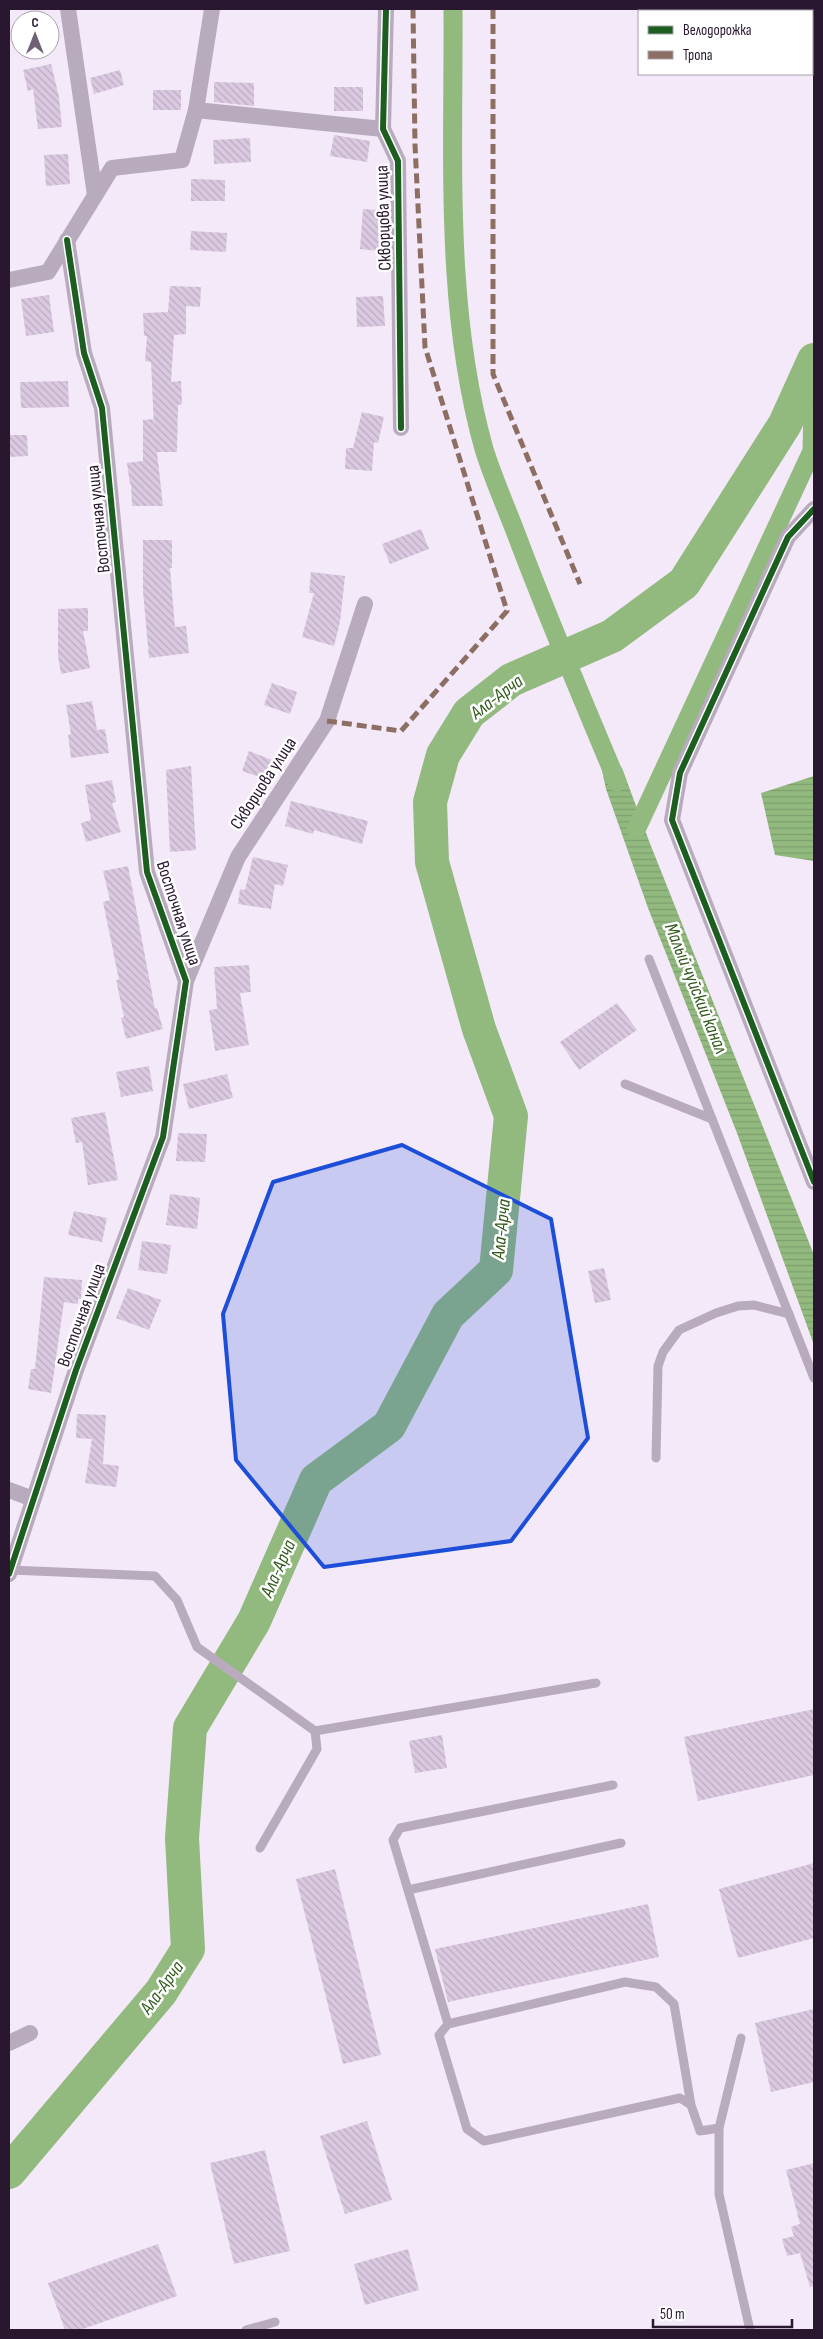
<svg xmlns="http://www.w3.org/2000/svg" width="823" height="2339" viewBox="0 0 823 2339" font-family="'Sofia Sans Condensed',sans-serif">
	<style>
		.water { fill: url(#water-rules) }
		.lines { fill: none; stroke-linecap: round; stroke-linejoin: round }
		.canal { stroke: #92b97e; stroke-width: 19 }
		.river { stroke: #92b97e; stroke-width: 34 }
		.building { fill: url(#building-back-hatch) }
		.lane { stroke: #b8abbe; stroke-width: 9 }
		.street { stroke: #b8abbe; stroke-width: 16 }
		.quiet { stroke: #8d6e63; stroke-width: 5; stroke-dasharray: 10 5; stroke-linecap: butt }
		.cycleway-casing { stroke: #fff; stroke-width: 9 }
		.cycleway { stroke: #1b5e20; stroke-width: 6 }
		.marked { fill: #1d4ed8; fill-opacity: 0.2; stroke: #1d4ed8; stroke-width: 4; stroke-linejoin: round }
		.labels { text-anchor: middle; stroke-width: 5; stroke-linejoin: round; paint-order: stroke }
		.street-label { font-size: 18px; fill: #291730; stroke: #fff }
		.water-label { font-size: 19px; font-style: italic; fill: #325a1c; stroke: #fff }
	</style>
	<defs>
		<pattern id="water-rules" width="6" height="5" patternUnits="userSpaceOnUse" patternTransform="scale(1.25)"><rect width="6" height="5" fill="#92b97e"/><path d="M0 2.5h6" fill="none" stroke="#7e9e6d"/></pattern>
		<pattern id="building-back-hatch" width="6" height="6" patternUnits="userSpaceOnUse" patternTransform="scale(1.25)"><rect width="6" height="6" fill="#dac9e0"/><path d="M-1 5l2 2M0 0l6 6M5-1l2 2" fill="none" stroke="#bbacc0"/></pattern>
	</defs>
	<rect width="100%" height="100%" fill="#f4e9f9"/>
	<g class="water">
		<path d="M 611,756 L 622,768 L 649,841 L 814,1255 L 814,1345 L 737,1133 L 648,908 L 606,789 L 600,761 Z"/>
		<path d="M 814,776 L 814,861 L 775,855 L 761,793 Z"/>
	</g>
	<g class="lines">
		<g class="canal">
			<path d="M 453,9 C 454,155 444,307 484,449 C 493,478 506,507 517,536 C 548,619 583,700 617,782"/>
			<path d="M 636,830 L 812,451 L 814,361"/>
		</g>
		<path class="river" d="M 9,2172 L 161,1992 L 188,1949 L 182,1838 L 190,1728 L 254,1621 L 316,1480 L 389,1426 L 448,1315 L 496,1270 L 511,1116 L 479,1029 L 432,862 L 430,802 L 443,755 L 469,713 L 511,680 L 612,636 L 684,583 L 785,424 L 814,360"/>
	</g>
	<g class="building">
		<path d="M 51,64 L 59,97 L 62,127 L 38,129 L 33,89 L 28,91 L 23,70 Z"/>
		<path d="M 120,70 L 124,85 L 94,94 L 90,78 Z"/>
		<path d="M 214,82 L 254,83 L 254,106 L 214,102 Z"/>
		<rect x="334" y="87" width="29" height="24"/>
		<rect x="153" y="90" width="28" height="20"/>
		<path d="M 334,135 L 370,141 L 367,162 L 330,156 Z"/>
		<path d="M 250,138 L 251,162 L 214,164 L 213,140 Z"/>
		<path d="M 68,154 L 70,184 L 46,186 L 44,155 Z"/>
		<path d="M 191,179 L 225,180 L 225,201 L 191,201 Z"/>
		<path d="M 363,209 L 389,211 L 387,252 L 360,249 Z"/>
		<path d="M 191,231 L 227,233 L 226,252 L 190,250 Z"/>
		<path d="M 170,286 L 201,287 L 200,307 L 186,306 L 186,334 L 174,335 L 171,382 L 181,381 L 182,404 L 178,405 L 177,452 L 157,452 L 163,506 L 132,506 L 131,484 L 130,484 L 127,463 L 143,461 L 143,420 L 153,419 L 154,428 L 151,362 L 145,361 L 147,336 L 144,336 L 143,313 L 168,312 Z"/>
		<path d="M 49,295 L 54,332 L 26,336 L 21,299 Z"/>
		<path d="M 383,296 L 385,326 L 357,327 L 356,297 Z"/>
		<path d="M 68,381 L 69,407 L 21,408 L 20,382 Z"/>
		<path d="M 362,412 L 384,417 L 378,443 L 374,442 L 372,471 L 345,469 L 346,448 L 353,448 Z"/>
		<path d="M 9,435 L 27,435 L 28,456 L 9,457 Z"/>
		<path d="M 421,529 L 429,549 L 390,564 L 382,544 Z"/>
		<path d="M 143,540 L 172,540 L 172,568 L 170,568 L 175,627 L 186,626 L 189,653 L 149,658 L 143,591 Z"/>
		<path d="M 311,572 L 345,576 L 340,622 L 334,646 L 302,637 L 314,593 L 309,593 Z"/>
		<path d="M 88,608 L 88,631 L 83,631 L 90,668 L 61,674 L 58,656 L 58,609 Z"/>
		<path d="M 272,683 L 297,692 L 290,714 L 264,705 Z"/>
		<path d="M 92,701 L 97,730 L 105,729 L 109,753 L 71,758 L 68,735 L 71,734 L 66,705 Z"/>
		<path d="M 249,751 L 272,760 L 265,779 L 242,771 Z"/>
		<path d="M 191,766 L 196,850 L 170,852 L 166,770 Z"/>
		<path d="M 112,780 L 116,802 L 112,803 L 121,832 L 86,842 L 81,823 L 91,820 L 85,785 Z"/>
		<path d="M 291,801 L 368,821 L 362,844 L 314,830 L 313,834 L 285,826 Z"/>
		<path d="M 253,857 L 288,865 L 283,886 L 275,884 L 271,909 L 238,904 L 240,889 L 245,890 Z"/>
		<path d="M 128,866 L 155,1009 L 157,1008 L 163,1029 L 126,1039 L 121,1018 L 124,1017 L 116,980 L 119,980 L 103,902 L 110,900 L 103,871 Z"/>
		<path d="M 249,965 L 251,992 L 240,993 L 249,1045 L 215,1051 L 209,1010 L 217,1009 L 214,967 Z"/>
		<path d="M 617,1003 L 637,1030 L 579,1070 L 560,1042 Z"/>
		<path d="M 149,1066 L 153,1091 L 121,1097 L 116,1072 Z"/>
		<path d="M 227,1074 L 233,1098 L 189,1109 L 183,1084 Z"/>
		<path d="M 105,1112 L 118,1180 L 88,1185 L 82,1142 L 76,1143 L 71,1118 Z"/>
		<path d="M 178,1133 L 207,1134 L 205,1162 L 176,1161 Z"/>
		<path d="M 170,1194 L 200,1198 L 197,1229 L 166,1225 Z"/>
		<path d="M 74,1211 L 107,1218 L 102,1242 L 68,1235 Z"/>
		<path d="M 142,1241 L 171,1245 L 167,1274 L 138,1270 Z"/>
		<path d="M 604,1268 L 611,1300 L 595,1303 L 588,1271 Z"/>
		<path d="M 44,1277 L 82,1280 L 81,1299 L 78,1299 L 78,1304 L 64,1302 L 51,1393 L 28,1389 L 31,1369 L 35,1369 Z"/>
		<path d="M 128,1288 L 161,1300 L 149,1330 L 116,1318 Z"/>
		<path d="M 77,1414 L 106,1415 L 103,1464 L 119,1466 L 116,1487 L 85,1483 L 92,1439 L 76,1438 Z"/>
		<path d="M 814,1709 L 814,1775 L 698,1801 L 684,1737 Z"/>
		<path d="M 442,1735 L 447,1768 L 415,1773 L 409,1741 Z"/>
		<path d="M 814,1863 L 814,1938 L 738,1958 L 719,1889 Z"/>
		<path d="M 335,1869 L 381,2055 L 343,2064 L 296,1879 Z"/>
		<path d="M 648,1904 L 659,1957 L 448,2002 L 435,1949 Z"/>
		<path d="M 814,2009 L 814,2082 L 771,2092 L 755,2023 Z"/>
		<path d="M 367,2121 L 392,2200 L 345,2214 L 320,2136 Z"/>
		<path d="M 265,2150 L 290,2251 L 234,2264 L 210,2163 Z"/>
		<path d="M 814,2163 L 814,2286 L 810,2287 L 800,2253 L 787,2256 L 782,2239 L 794,2236 L 791,2227 L 800,2224 L 786,2170 Z"/>
		<path d="M 158,2244 L 177,2296 L 80,2330 L 65,2330 L 48,2283 Z"/>
		<path d="M 408,2249 L 419,2290 L 365,2305 L 354,2264 Z"/>
	</g>
	<g class="lines">
		<g class="lane">
			<path d="M 649,959 L 814,1378"/>
			<path d="M 625,1084 L 712,1119"/>
			<path d="M 656,1458 L 658,1366 L 663,1352 L 679,1330 L 716,1313 L 738,1306 L 754,1305 L 789,1314"/>
			<path d="M 10,1570 L 155,1576 L 177,1600 L 197,1647 L 315,1731 L 317,1749 L 260,1848"/>
			<path d="M 315,1731 L 596,1683"/>
			<path d="M 408,1890 L 621,1843"/>
			<path d="M 448,2024 L 393,1840 L 400,1828 L 613,1785"/>
			<path d="M 691,2105 L 674,2004 L 656,1987 L 625,1982 L 448,2024 L 439,2035 L 467,2129 L 484,2141 L 680,2098 L 691,2105 L 700,2131 L 719,2128 L 741,2038"/>
			<path d="M 719,2128 L 719,2194 L 750,2330"/>
			<path d="M 246,2330 L 275,2322"/>
		</g>
		<g class="street">
			<path d="M 68,9 L 95,195"/>
			<path d="M 386,9 L 383,129 L 398,161 L 401,428"/>
			<path d="M 196,110 L 212,9"/>
			<path d="M 9,280 L 48,272 L 112,168 L 182,160 L 196,110 L 383,129"/>
			<path d="M 814,509 L 788,537 L 680,773 L 672,820 L 814,1182"/>
			<path d="M 186,981 L 238,857 L 327,721 L 365,604"/>
			<path d="M 9,1490 L 33,1499"/>
			<path d="M 9,1574 L 76,1370 L 163,1137 L 186,981 L 147,872 L 102,408 L 84,353 L 67,240"/>
			<path d="M 9,2043 L 30,2033"/>
		</g>
		<g class="quiet">
			<path d="M 493,9 L 493,374 L 580,584"/>
			<path d="M 327,721 L 401,731 L 507,611 L 425,347 L 415,145 L 413,9"/>
		</g>
		<g class="cycleway-casing">
			<g id="cycleway">
				<path d="M 386,9 L 383,129 L 398,161 L 401,428"/>
				<path d="M 814,509 L 788,537 L 680,773 L 672,820 L 814,1182"/>
				<path d="M 9,1574 L 76,1370 L 163,1137 L 186,981 L 147,872 L 102,408 L 84,353 L 67,240"/>
			</g>
		</g>
		<use href="#cycleway" class="cycleway"/>
	</g>
	<path class="marked" d="M 402,1145 L 551,1219 L 588,1438 L 511,1541 L 324,1567 L 236,1460 L 223,1314 L 273,1182 Z"/>
	<g class="labels">
		<g class="street-label">
			<text transform="translate(383 218) rotate(-92)" y="6">Скворцова улица</text>
			<text transform="translate(98 519) rotate(-96)" y="6">Восточная улица</text>
			<text transform="translate(263 783) rotate(-57)" y="6">Скворцова улица</text>
			<text transform="translate(179 913) rotate(72)" y="6">Восточная улица</text>
			<text transform="translate(81 1315) rotate(-70)" y="6">Восточная улица</text>
		</g>
		<g class="water-label">
			<text transform="translate(496 696) rotate(-37)" y="7">Ала-Арча</text>
			<text transform="translate(697 988) rotate(68)" y="7">Малый чуйский канал</text>
			<text transform="translate(500 1229) rotate(-84)" y="7">Ала-Арча</text>
			<text transform="translate(277 1568) rotate(-66)" y="7">Ала-Арча</text>
			<text transform="translate(161 1987) rotate(-54)" y="7">Ала-Арча</text>
		</g>
	</g>
	<rect width="823" height="2339" fill="none" stroke="#291730" stroke-width="20"/>
	<rect x="638" y="10" width="175" height="65" fill="#ffffff" stroke="#a9a2ac"/>
	<rect x="648" y="26" width="25" height="8" fill="#1b5e20" stroke="#a9a2ac"/>
	<text x="683" y="35" font-size="15" fill="#291730">Велодорожка</text>
	<rect x="648" y="51" width="25" height="8" fill="#8d6e63" stroke="#a9a2ac"/>
	<text x="683" y="60" font-size="15" fill="#291730">Тропа</text>
	<g transform="translate(35 35)"><circle r="24" fill="#ffffff" stroke="#a9a2ac"/>
	<path d="M0-4L9 19L0 12L-9 19Z" fill="#706076"/>
	<text y="-8" font-size="14" font-weight="bold" text-anchor="middle" fill="#291730">С</text>
	</g>
	<path d="M653 2319v8h139v-8" fill="none" stroke="#291730" stroke-width="2.5"/>
	<text x="660" y="2319" font-size="15" fill="#291730" stroke="#ffffff" stroke-width="4" paint-order="stroke">50 m</text>
</svg>
